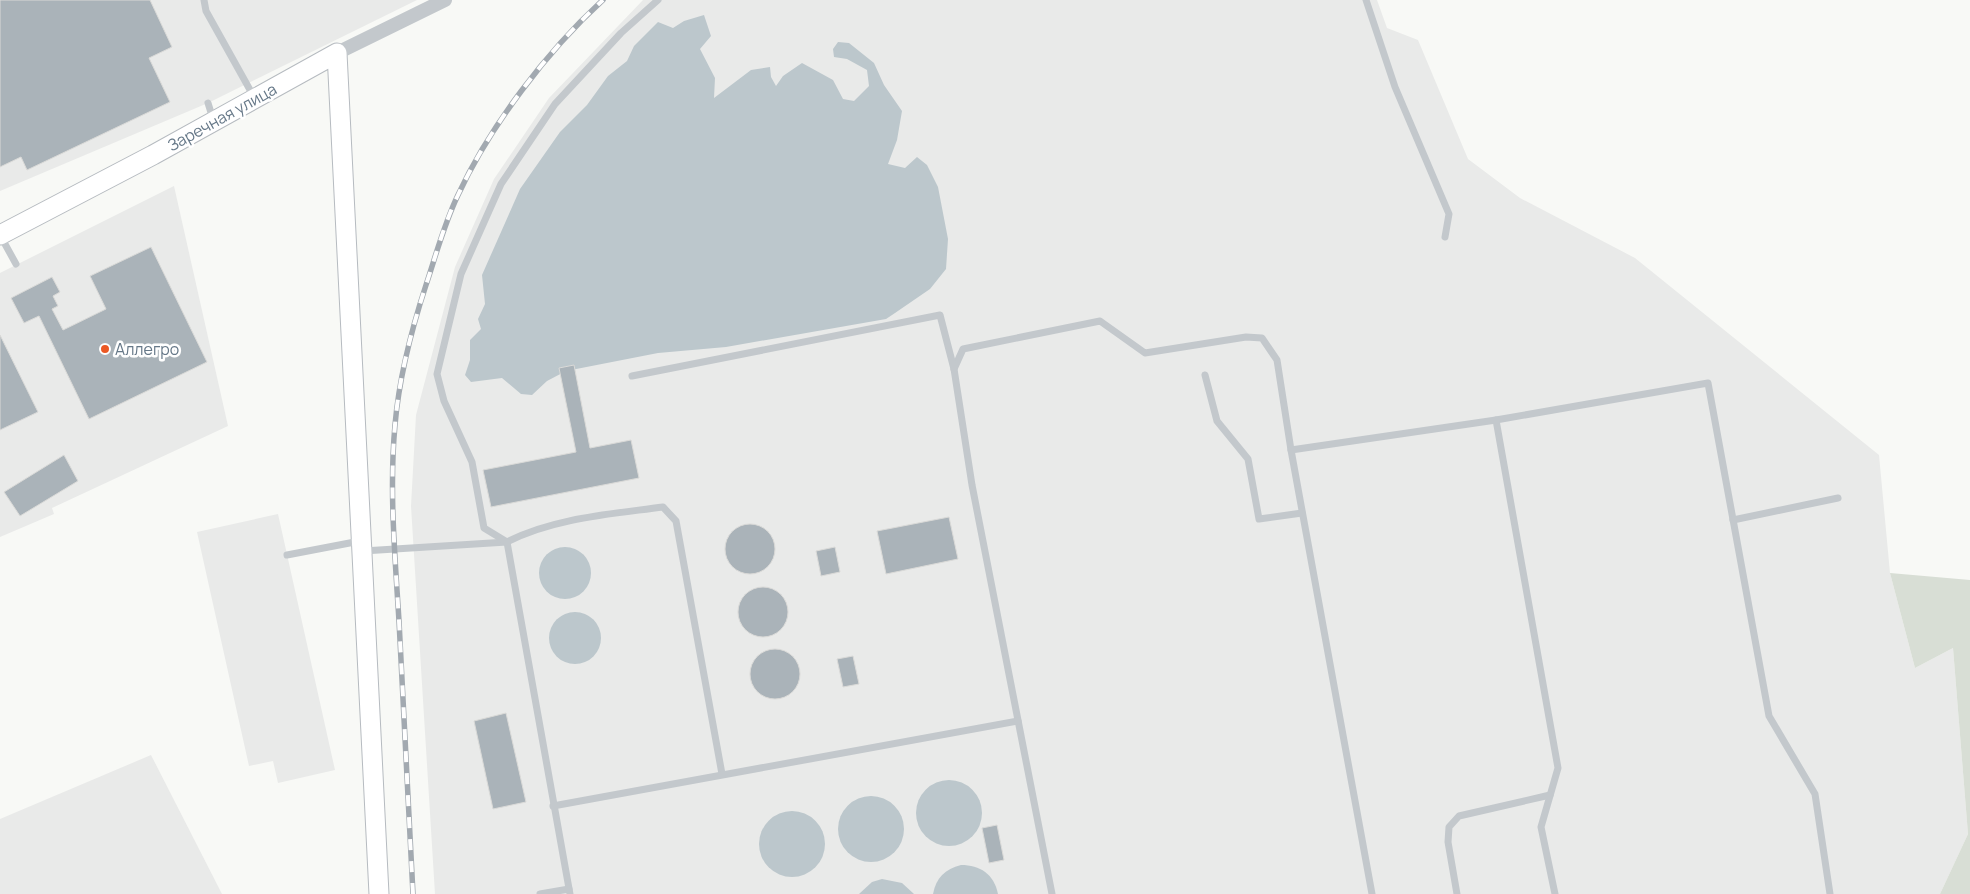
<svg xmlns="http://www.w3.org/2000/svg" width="1970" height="894" viewBox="0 0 1970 894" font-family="Manrope,sans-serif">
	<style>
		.built { fill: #e9eae9 }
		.green { fill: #d8ded5 }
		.water { fill: #bcc7cc }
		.building { fill: #aab3b9; stroke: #dadad8 }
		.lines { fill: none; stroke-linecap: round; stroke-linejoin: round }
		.secondary-casing { stroke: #b6bbc0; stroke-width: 21 }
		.lane { stroke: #c3c8cc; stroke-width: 7 }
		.street { stroke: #c3c8cc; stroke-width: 14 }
		.secondary { stroke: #fff; stroke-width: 19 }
		.rail-casing { stroke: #a2a9b0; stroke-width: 5.5 }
		.rail { stroke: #fff; stroke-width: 4; stroke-dasharray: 11; stroke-linecap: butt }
		.poi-dot { fill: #eb5824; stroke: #fff; stroke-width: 2 }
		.labels { text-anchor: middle; stroke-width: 5; stroke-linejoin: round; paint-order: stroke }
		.street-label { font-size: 16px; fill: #667888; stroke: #fff }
		.poi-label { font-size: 16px; fill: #667888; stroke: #fff; text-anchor: start }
	</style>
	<rect width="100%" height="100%" fill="#f8f9f6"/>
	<g class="built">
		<path d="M 0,0 L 417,0 L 208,103 L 0,191 Z"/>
		<path d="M 643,0 L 1377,0 L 1387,28 L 1418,40 L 1468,159 L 1520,198 L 1635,258 L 1879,455 L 1890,573 L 1915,668 L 1953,648 L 1968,834 L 1940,894 L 435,894 L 411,506 L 416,415 L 455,267 L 494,179 L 549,98 Z"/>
		<path d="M 174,186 L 228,426 L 52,508 L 54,514 L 0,537 L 0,273 Z"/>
		<path d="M 278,514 L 335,770 L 278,783 L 273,761 L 249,766 L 197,532 Z"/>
		<path d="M 151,755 L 222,894 L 0,894 L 0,819 Z"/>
	</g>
	<path class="green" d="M 1890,573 L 1970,580 L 1970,894 L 1940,894 L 1968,834 L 1953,648 L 1915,668 Z"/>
	<g class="water">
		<path d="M 704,15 L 711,36 L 700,49 L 715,78 L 714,98 L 751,70 L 770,67 L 771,77 L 776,86 L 783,76 L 802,63 L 833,80 L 843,99 L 854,101 L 869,86 L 867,70 L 847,59 L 834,57 L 833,49 L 838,42 L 849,43 L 874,63 L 884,85 L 902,111 L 897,140 L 888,164 L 905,168 L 917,157 L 927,165 L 938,187 L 948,239 L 946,269 L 930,289 L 895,313 L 886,319 L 726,347 L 658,353 L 566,371 L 547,381 L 532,395 L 521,394 L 502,378 L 471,382 L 465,375 L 470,360 L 470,340 L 481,329 L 478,319 L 485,304 L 482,275 L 520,189 L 560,132 L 587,105 L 608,76 L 627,61 L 634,46 L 658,22 L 673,28 L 684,21 Z"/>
		<circle cx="565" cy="573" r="26"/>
		<circle cx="575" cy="638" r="26"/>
		<circle cx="949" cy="813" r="33"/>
		<circle cx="871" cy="829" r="33"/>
		<circle cx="792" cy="844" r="33"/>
		<path d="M 961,865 C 980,865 994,874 998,894 L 933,894 C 936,878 945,869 961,865 Z"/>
		<path d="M 882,879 L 902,883 L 914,894 L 859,894 L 872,882 Z"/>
	</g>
	<g class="building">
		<path d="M 0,0 L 150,0 L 172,47 L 149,58 L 170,102 L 27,170 L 21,157 L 0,167 Z"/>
		<path d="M 151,247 L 207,362 L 89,419 L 39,316 L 24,323 L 11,298 L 52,277 L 60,292 L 53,296 L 58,306 L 52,309 L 63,330 L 106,309 L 90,276 Z"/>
		<path d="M 0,335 L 38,412 L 0,430 Z"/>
		<path d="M 574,365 L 590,448 L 631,440 L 639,478 L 491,507 L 483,470 L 576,452 L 559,368 Z"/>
		<path d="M 64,455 L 78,481 L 20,516 L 4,492 Z"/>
		<path d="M 949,517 L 958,559 L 886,574 L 877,531 Z"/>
		<circle cx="750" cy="549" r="25"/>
		<path d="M 835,547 L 840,572 L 821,576 L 816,551 Z"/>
		<circle cx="763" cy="612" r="25"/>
		<circle cx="775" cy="674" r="25"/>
		<path d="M 853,656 L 859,684 L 843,687 L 837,659 Z"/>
		<path d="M 506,713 L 526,802 L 493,809 L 474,721 Z"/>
		<path d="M 997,825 L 1004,860 L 989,863 L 982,828 Z"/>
	</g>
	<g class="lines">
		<g class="secondary-casing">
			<path id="secondary" d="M 0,235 L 153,155 L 337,53 L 379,894"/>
		</g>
		<g class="lane">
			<path d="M 204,0 L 206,11 L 254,97"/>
			<path d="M 1366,0 L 1395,87 L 1449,214 L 1445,237"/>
			<path d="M 208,103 L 213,119"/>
			<path d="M 0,235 L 16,264"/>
			<path d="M 954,369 L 963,349 L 1100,321 L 1145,353 L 1246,337 L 1262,338 L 1277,360 L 1291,450"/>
			<path d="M 1205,375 L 1217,421 L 1248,459 L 1259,519 L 1302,513"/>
			<path d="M 632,376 L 940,315 L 954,369 L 972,485 L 1052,894"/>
			<path d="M 1496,420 L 1708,383 L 1769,716 L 1815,794 L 1830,894"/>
			<path d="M 1733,520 L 1838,498"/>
			<path d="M 363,551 L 507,542 C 553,518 612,514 663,507 L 676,521 L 722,774"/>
			<path d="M 287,555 L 360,541"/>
			<path d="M 553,806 L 1018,721"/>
			<path d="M 540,894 L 569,889"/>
			<path d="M 570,894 L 507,542 L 484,528 L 472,462 L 444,401 L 437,374 L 461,274 L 501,184 L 555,104 L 621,33 L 658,0"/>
			<path d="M 1372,894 L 1291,450 L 1496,420 L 1558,768 L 1541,827 L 1555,894"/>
			<path d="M 1457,894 L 1448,842 L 1449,827 L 1459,816 L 1550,795"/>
		</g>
		<path class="street" d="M 337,53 L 445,0"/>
		<use href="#secondary" class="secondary"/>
		<g class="rail-casing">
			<path id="rail" d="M 413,894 C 408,803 404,712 399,621 C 395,556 389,490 395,425 C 399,378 411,331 426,285 C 436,255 444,224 458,195 C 490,126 547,51 603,0"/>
		</g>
		<use href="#rail" class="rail"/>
	</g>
	<circle class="poi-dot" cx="105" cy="349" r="5"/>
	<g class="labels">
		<g class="street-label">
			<text transform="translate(222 117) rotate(-29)" y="6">Заречная улица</text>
		</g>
		<g class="poi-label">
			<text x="115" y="355">Аллегро</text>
		</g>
	</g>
</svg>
